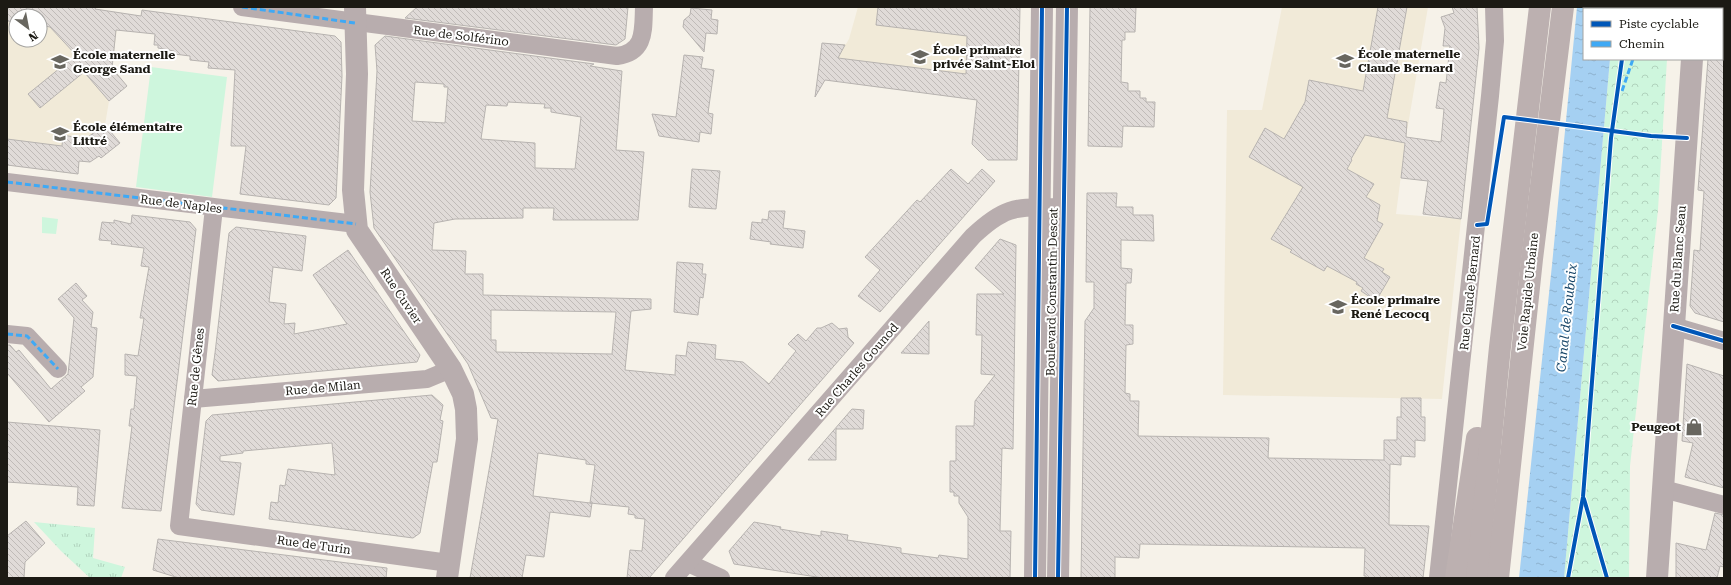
<svg xmlns="http://www.w3.org/2000/svg" width="1731" height="585" viewBox="0 0 1731 585" font-family="'Roboto Serif',serif">
	<style>
		.built { fill: #f1ead8; fill-rule: evenodd }
		.grass { fill: url(#grass-tufts) }
		.forest { fill: url(#forest-crowns) }
		.green { fill: #cef6dd }
		.water { fill: url(#water-ripples) }
		.building { fill: url(#building-back-hatch); stroke: #b7b3b0; fill-rule: evenodd }
		.lines { fill: none; stroke-linecap: round; stroke-linejoin: round }
		.minor { stroke: #b8adae; stroke-width: 18 }
		.tertiary { stroke: #b8adae; stroke-width: 22 }
		.trunk { stroke: #bcb0b0; stroke-width: 22 }
		.quiet { stroke: #3fa9f5; stroke-width: 3; stroke-dasharray: 6 3; stroke-linecap: butt }
		.cycleway-casing { stroke: #fff; stroke-width: 6 }
		.cycleway { stroke: #0057b8; stroke-width: 4 }
		.labels { text-anchor: middle; stroke-width: 4; stroke-linejoin: round; paint-order: stroke }
		.street-label { font-size: 12px; fill: #1c1a14; stroke: #fff }
		.poi-label { font-size: 12px; font-weight: bold; fill: #1c1a14; stroke: #fff; text-anchor: start }
		.water-label { font-size: 13px; font-style: italic; fill: #154467; stroke: #fff }
	</style>
	<defs>
		<pattern id="grass-tufts" width="24" height="20" patternUnits="userSpaceOnUse"><rect width="24" height="20" fill="#cef6dd"/><path d="M3 7l-1-3M5 7V3M7 7l1-3M15 17l-1-3M17 17v-4M19 17l1-3" fill="none" stroke="#b0d2bd"/></pattern>
		<pattern id="forest-crowns" width="20" height="18" patternUnits="userSpaceOnUse"><rect width="20" height="18" fill="#cef6dd"/><path d="M2 6a3 3 0 1 1 6 0M12 15a3 3 0 1 1 6 0" fill="none" stroke="#b0d2bd"/></pattern>
		<pattern id="water-ripples" width="26" height="14" patternUnits="userSpaceOnUse"><rect width="26" height="14" fill="#a5d0f2"/><path d="M2 4q2-2 4 0t4 0M15 11q2-2 4 0t4 0" fill="none" stroke="#8db2cf"/></pattern>
		<pattern id="building-back-hatch" width="6" height="6" patternUnits="userSpaceOnUse"><rect width="6" height="6" fill="#e0dbd8"/><path d="M-1 5l2 2M0 0l6 6M5-1l2 2" fill="none" stroke="#c0bbb8"/></pattern>
	</defs>
	<rect width="100%" height="100%" fill="#f6f2e9"/>
	<g class="built">
		<path d="M 7,7 L 96,7 L 96,9 L 119,13 L 112,68 L 127,86 L 109,101 L 105,125 L 119,143 L 101,158 L 98,156 L 90,162 L 79,161 L 78,172 L 76,171 L 75,174 L 7,165 ZM 16,16 L 40,16 L 40,40 L 16,40 Z"/>
		<path d="M 858,7 L 1020,7 L 1018,105 L 817,79 L 822,45 L 846,44 L 849,39 Z"/>
		<path d="M 1282,7 L 1428,7 L 1406,137 L 1396,214 L 1461,219 L 1442,399 L 1223,395 L 1227,110 L 1262,110 Z"/>
	</g>
	<path class="grass" d="M 34,522 L 95,528 L 93,558 L 125,567 L 121,578 L 90,578 L 61,551 Z"/>
	<g class="forest">
		<path d="M 1616,7 L 1672,7 L 1672,9 L 1615,9 Z"/>
		<path d="M 1610,59 L 1667,59 L 1658,210 L 1630,466 L 1629,578 L 1564,578 Z"/>
	</g>
	<g class="green">
		<path d="M 151,67 L 227,77 L 212,197 L 136,187 Z"/>
		<path d="M 42,217 L 58,219 L 56,234 L 42,233 Z"/>
	</g>
	<path class="water" d="M 1577,7 L 1616,7 L 1615,9 L 1584,9 L 1584,59 L 1610,59 L 1564,578 L 1519,578 L 1552,265 Z"/>
	<g class="building">
		<path d="M 7,7 L 96,7 L 95,9 L 141,16 L 142,10 L 335,36 L 341,42 L 342,76 L 336,198 L 329,205 L 240,194 L 246,146 L 231,146 L 235,70 L 208,68 L 209,62 L 190,60 L 190,56 L 174,54 L 174,51 L 158,48 L 158,45 L 154,45 L 155,34 L 116,30 L 112,68 L 127,86 L 109,101 L 84,72 L 40,108 L 28,94 L 76,55 L 50,27 L 40,25 L 40,16 L 16,16 L 16,22 L 7,21 Z"/>
		<path d="M 417,7 L 628,7 L 625,39 L 616,45 L 405,18 Z"/>
		<path d="M 878,7 L 1020,7 L 1017,160 L 988,160 L 972,144 L 977,100 L 825,80 L 815,97 L 822,43 L 845,45 L 838,58 L 966,74 L 967,36 L 876,25 Z"/>
		<path d="M 1090,7 L 1136,7 L 1135,32 L 1125,32 L 1125,40 L 1122,40 L 1121,82 L 1128,83 L 1128,91 L 1140,91 L 1140,98 L 1146,98 L 1146,102 L 1155,102 L 1154,127 L 1123,126 L 1122,147 L 1088,146 Z"/>
		<path d="M 1378,7 L 1407,7 L 1387,118 L 1407,122 L 1406,137 L 1441,142 L 1444,109 L 1436,108 L 1440,82 L 1446,83 L 1450,46 L 1443,46 L 1445,28 L 1441,17 L 1454,13 L 1452,7 L 1477,7 L 1479,48 L 1461,219 L 1423,214 L 1428,181 L 1401,178 L 1405,143 L 1365,135 L 1351,159 L 1352,160 L 1347,169 L 1374,184 L 1366,197 L 1380,205 L 1377,221 L 1383,224 L 1364,258 L 1384,269 L 1382,272 L 1390,277 L 1376,301 L 1361,291 L 1363,288 L 1356,284 L 1357,282 L 1327,266 L 1324,271 L 1290,252 L 1292,250 L 1271,239 L 1303,187 L 1249,157 L 1265,128 L 1284,139 L 1305,102 L 1309,80 L 1363,91 Z"/>
		<path d="M 691,8 L 712,10 L 711,19 L 718,20 L 717,34 L 706,33 L 704,52 L 683,27 L 684,20 L 690,15 Z"/>
		<path d="M 385,36 L 594,64 L 590,66 L 622,71 L 616,150 L 644,152 L 638,220 L 553,220 L 554,208 L 523,208 L 523,218 L 455,219 L 434,223 L 432,250 L 466,251 L 465,274 L 483,274 L 483,295 L 651,299 L 651,309 L 631,311 L 625,370 L 675,375 L 676,355 L 686,356 L 688,342 L 716,345 L 715,359 L 743,362 L 769,384 L 796,351 L 788,344 L 798,334 L 806,341 L 817,328 L 821,328 L 832,323 L 839,329 L 847,328 L 848,337 L 854,343 L 649,578 L 627,578 L 630,550 L 642,551 L 645,519 L 635,518 L 635,515 L 628,514 L 629,507 L 590,503 L 592,503 L 590,517 L 550,512 L 544,557 L 526,555 L 522,578 L 470,578 L 498,419 L 491,418 L 468,364 L 374,228 L 370,192 L 377,71 L 375,45 ZM 415,82 L 444,84 L 444,87 L 448,87 L 445,123 L 412,121 ZM 508,102 L 545,104 L 544,108 L 551,108 L 551,112 L 581,117 L 575,169 L 535,168 L 535,143 L 481,139 L 486,105 L 507,106 ZM 491,310 L 616,312 L 612,354 L 496,352 L 496,340 L 491,340 ZM 538,453 L 586,460 L 586,464 L 595,465 L 590,503 L 533,496 Z"/>
		<path d="M 684,55 L 703,57 L 701,68 L 714,70 L 708,113 L 713,114 L 711,134 L 700,132 L 699,142 L 659,136 L 652,114 L 676,117 Z"/>
		<path d="M 1708,59 L 1724,59 L 1724,322 L 1695,313 L 1690,306 L 1694,250 L 1700,251 L 1704,191 L 1698,190 Z"/>
		<path d="M 105,125 L 120,143 L 101,158 L 99,156 L 90,162 L 79,161 L 78,174 L 7,165 L 7,139 L 62,146 L 63,135 L 85,139 Z"/>
		<path d="M 692,169 L 720,171 L 716,209 L 689,207 Z"/>
		<path d="M 951,169 L 968,184 L 982,169 L 995,181 L 880,312 L 858,296 L 880,270 L 865,257 L 917,200 L 920,202 Z"/>
		<path d="M 1087,193 L 1117,193 L 1116,207 L 1133,207 L 1133,215 L 1153,215 L 1154,241 L 1121,240 L 1121,268 L 1132,269 L 1131,283 L 1126,283 L 1125,325 L 1133,325 L 1133,344 L 1126,345 L 1125,393 L 1130,394 L 1130,401 L 1139,401 L 1138,436 L 1269,438 L 1268,458 L 1384,460 L 1384,440 L 1397,440 L 1397,417 L 1401,417 L 1401,398 L 1421,398 L 1421,417 L 1425,417 L 1425,441 L 1415,440 L 1415,457 L 1401,456 L 1401,465 L 1390,464 L 1389,525 L 1429,526 L 1423,578 L 1366,578 L 1366,576 L 1364,576 L 1365,548 L 1140,544 L 1139,558 L 1115,557 L 1115,578 L 1081,578 L 1085,321 L 1094,308 L 1094,282 L 1086,282 Z"/>
		<path d="M 769,211 L 785,211 L 783,228 L 805,231 L 803,248 L 770,244 L 771,242 L 750,239 L 752,222 L 762,223 L 762,219 L 768,220 Z"/>
		<path d="M 132,215 L 190,222 L 196,229 L 161,511 L 122,508 L 132,426 L 129,426 L 131,409 L 134,409 L 137,376 L 125,375 L 125,354 L 138,356 L 144,318 L 140,318 L 149,267 L 141,266 L 144,248 L 111,244 L 112,241 L 99,240 L 102,222 L 114,223 L 114,220 L 131,224 Z"/>
		<path d="M 236,227 L 306,236 L 302,271 L 273,267 L 269,302 L 286,304 L 284,324 L 295,323 L 294,334 L 347,324 L 313,275 L 348,250 L 420,355 L 417,362 L 218,381 L 212,375 L 215,353 L 229,233 Z"/>
		<path d="M 1000,239 L 1016,245 L 1013,449 L 1002,448 L 1000,531 L 1011,531 L 1010,578 L 823,578 L 734,564 L 729,551 L 754,522 L 781,527 L 780,529 L 821,536 L 821,531 L 848,535 L 847,540 L 901,548 L 901,553 L 938,558 L 939,555 L 968,559 L 968,517 L 959,503 L 959,496 L 954,496 L 954,492 L 950,492 L 950,461 L 956,461 L 956,426 L 974,426 L 975,401 L 995,375 L 981,374 L 982,335 L 976,335 L 977,294 L 1004,294 L 975,268 Z"/>
		<path d="M 677,262 L 703,264 L 702,274 L 706,274 L 703,298 L 700,297 L 698,315 L 674,312 Z"/>
		<path d="M 76,283 L 87,296 L 82,300 L 93,312 L 91,327 L 97,328 L 93,377 L 81,387 L 85,391 L 49,422 L 7,373 L 7,345 L 10,345 L 16,352 L 19,350 L 51,389 L 68,374 L 74,318 L 58,299 Z"/>
		<path d="M 929,321 L 929,354 L 901,353 Z"/>
		<path d="M 1687,364 L 1724,376 L 1724,488 L 1685,477 L 1693,443 L 1682,441 Z"/>
		<path d="M 432,395 L 443,405 L 440,420 L 443,421 L 437,462 L 433,462 L 420,533 L 413,538 L 269,519 L 271,502 L 278,503 L 280,485 L 285,486 L 288,469 L 335,475 L 332,443 L 243,451 L 243,453 L 220,456 L 220,461 L 241,463 L 234,515 L 201,510 L 196,504 L 206,421 L 212,415 Z"/>
		<path d="M 852,409 L 864,410 L 863,429 L 836,429 L 836,460 L 808,460 Z"/>
		<path d="M 7,422 L 100,430 L 94,506 L 77,505 L 78,487 L 7,482 Z"/>
		<path d="M 1715,513 L 1724,515 L 1724,567 L 1720,566 L 1717,578 L 1676,578 L 1676,543 L 1706,550 Z"/>
		<path d="M 26,521 L 45,543 L 25,562 L 24,578 L 7,578 L 7,536 Z"/>
		<path d="M 158,539 L 387,568 L 386,578 L 179,578 L 153,570 Z"/>
	</g>
	<g class="lines">
		<g class="minor">
			<path d="M 242,7 L 617,56 C 646,52 643,30 644,7"/>
			<path d="M 7,182 L 356,224"/>
			<path d="M 214,208 L 179,526 L 449,563"/>
			<path d="M 1673,326 L 1724,341"/>
			<path d="M 7,334 L 27,336 L 58,369"/>
			<path d="M 193,399 L 427,379 L 451,369"/>
			<path d="M 1663,489 L 1724,505"/>
			<path d="M 688,563 L 721,578"/>
			<path d="M 674,578 L 973,236 C 1008,203 1018,208 1063,207"/>
			<path d="M 1438,578 L 1490,96 L 1495,41 L 1494,7"/>
		</g>
		<g class="tertiary">
			<path d="M 355,7 L 357,74 L 353,190 L 357,230 L 451,369 L 463,394 L 466,409 L 467,439 L 447,578"/>
			<path d="M 1695,9 L 1696,7"/>
			<path d="M 1035,578 L 1042,7"/>
			<path d="M 1058,578 L 1067,7"/>
			<path d="M 1657,578 L 1692,59"/>
		</g>
		<g class="trunk">
			<path d="M 1456,578 L 1477,438"/>
			<path d="M 1477,578 L 1500,347 L 1540,7"/>
			<path d="M 1498,578 L 1532,259 L 1563,7"/>
		</g>
		<g class="quiet">
			<path d="M 242,7 L 355,23"/>
			<path d="M 1629,9 L 1629,7"/>
			<path d="M 1651,9 L 1652,7"/>
			<path d="M 1622,91 L 1633,59"/>
			<path d="M 7,182 L 356,224"/>
			<path d="M 7,334 L 27,336 L 58,369"/>
		</g>
		<g class="cycleway-casing">
			<g id="cycleway">
				<path d="M 1477,225 L 1487,224 L 1504,117 L 1651,136 L 1687,138"/>
				<path d="M 1673,326 L 1724,341"/>
				<path d="M 1584,499 L 1607,578"/>
				<path d="M 1035,578 L 1042,7"/>
				<path d="M 1058,578 L 1067,7"/>
				<path d="M 1568,578 L 1583,497 L 1611,138 L 1622,59"/>
			</g>
		</g>
		<use href="#cycleway" class="cycleway"/>
	</g>
	<defs>
		<g id="school-bare" transform="scale(1.38)"><path d="M0-5L7-2L0 1L-7-2ZM-4 1L0 2.5L4 1V4Q0 6-4 4Z" fill="#68665f" stroke="#fff" stroke-width="2.5" paint-order="stroke"/></g>
		<g id="shop-bare" transform="scale(1.38)"><path d="M-5-2.5h2.3a2.7 3.5 0 0 1 5.4 0H5L5.5 6h-11ZM-1.5-2.5h3a1.5 2.3 0 0 0-3 0Z" fill="#68665f" stroke="#fff" stroke-width="2.5" paint-order="stroke"/></g>
	</defs>
	<g fill-rule="evenodd">
		<use href="#school-bare" x="920" y="57"/>
		<use href="#school-bare" x="1345" y="61"/>
		<use href="#school-bare" x="60" y="62"/>
		<use href="#school-bare" x="60" y="134"/>
		<use href="#school-bare" x="1338" y="307"/>
		<use href="#shop-bare" x="1694" y="427"/>
	</g>
	<g class="labels">
		<g class="street-label">
			<text transform="translate(461 36) rotate(7)" y="4">Rue de Solférino</text>
			<text transform="translate(181 204) rotate(7)" y="4">Rue de Naples</text>
			<text transform="translate(1678 259) rotate(-86)" y="4">Rue du Blanc Seau</text>
			<text transform="translate(1052 292) rotate(-89)" y="4">Boulevard Constantin Descat</text>
			<text transform="translate(1528 292) rotate(-84)" y="4">Voie Rapide Urbaine</text>
			<text transform="translate(1470 293) rotate(-84)" y="4">Rue Claude Bernard</text>
			<text transform="translate(401 296) rotate(56)" y="4">Rue Cuvier</text>
			<text transform="translate(196 367) rotate(-84)" y="4">Rue de Gênes</text>
			<text transform="translate(857 370) rotate(-49)" y="4">Rue Charles Gounod</text>
			<text transform="translate(323 388) rotate(-5)" y="4">Rue de Milan</text>
			<text transform="translate(314 545) rotate(8)" y="4">Rue de Turin</text>
		</g>
		<g class="poi-label">
			<text x="933" y="54">École primaire<tspan x="933" dy="14">privée Saint-Eloi</tspan></text>
			<text x="1358" y="58">École maternelle<tspan x="1358" dy="14">Claude Bernard</tspan></text>
			<text x="73" y="59">École maternelle<tspan x="73" dy="14">George Sand</tspan></text>
			<text x="73" y="131">École élémentaire<tspan x="73" dy="14">Littré</tspan></text>
			<text x="1351" y="304">École primaire<tspan x="1351" dy="14">René Lecocq</tspan></text>
			<text x="1681" y="431" text-anchor="end">Peugeot</text>
		</g>
		<g class="water-label">
			<text transform="translate(1566 318) rotate(-84)" y="5">Canal de Roubaix</text>
		</g>
	</g>
	<rect width="1731" height="585" fill="none" stroke="#1c1a14" stroke-width="16"/>
	<rect x="1583" y="8" width="140" height="52" fill="#ffffff" stroke="#a4a3a1"/>
	<rect x="1591" y="21" width="20" height="6" fill="#0057b8" stroke="#a4a3a1"/>
	<text x="1619" y="28" font-size="12" fill="#1c1a14">Piste cyclable</text>
	<rect x="1591" y="41" width="20" height="6" fill="#3fa9f5" stroke="#a4a3a1"/>
	<text x="1619" y="48" font-size="12" fill="#1c1a14">Chemin</text>
	<g transform="translate(28 28) rotate(148)"><circle r="19" fill="#ffffff" stroke="#a4a3a1"/>
	<path d="M0-3L7 15L0 10L-7 15Z" fill="#68665f"/>
	<text y="-6" font-size="11" font-weight="bold" text-anchor="middle" fill="#1c1a14">N</text>
	</g>
</svg>
